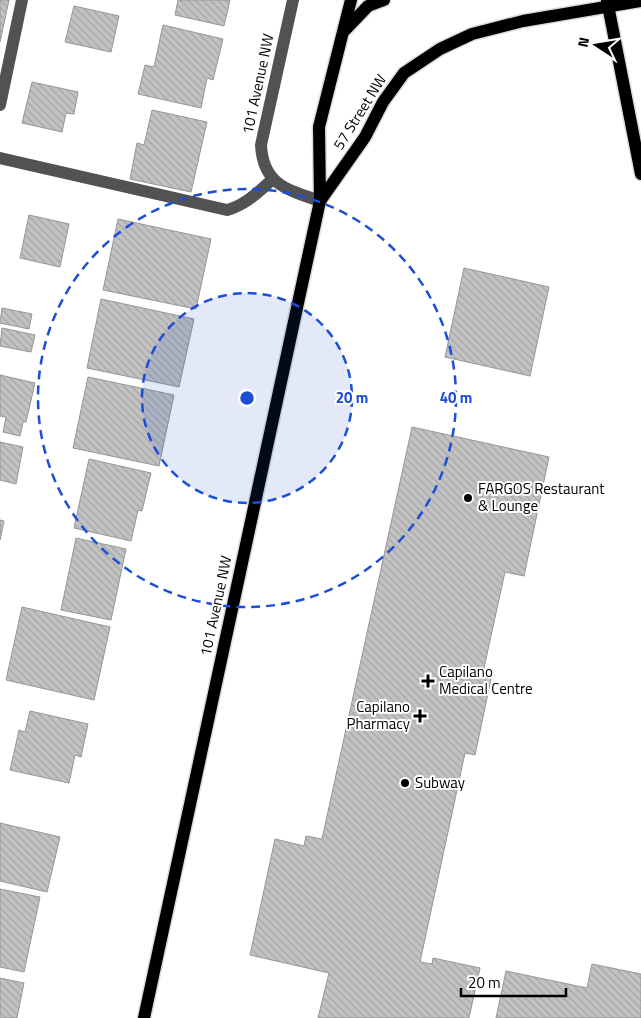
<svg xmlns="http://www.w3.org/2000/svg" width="641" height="1018" viewBox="0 0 641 1018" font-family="'Titillium Web',sans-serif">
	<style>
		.building { fill: url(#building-back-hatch); stroke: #969696 }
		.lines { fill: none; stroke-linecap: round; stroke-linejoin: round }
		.major-casing { stroke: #dbdbdb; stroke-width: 15 }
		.minor { stroke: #525252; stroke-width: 12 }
		.major { stroke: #000; stroke-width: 12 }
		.ring { fill: none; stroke: #1d4ed8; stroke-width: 2.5; stroke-dasharray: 9 6 }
		.poi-dot { fill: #000; stroke: #fff; stroke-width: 2 }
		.labels { text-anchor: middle; stroke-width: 4; stroke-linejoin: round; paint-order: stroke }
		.street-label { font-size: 15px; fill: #000; stroke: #fff }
		.poi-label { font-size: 15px; fill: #000; stroke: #fff; text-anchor: start }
		.centre { fill: #1d4ed8; stroke: #fff; stroke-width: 2.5 }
		.ring-label { font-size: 15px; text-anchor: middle; font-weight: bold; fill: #1d4ed8; stroke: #fff; stroke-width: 4; stroke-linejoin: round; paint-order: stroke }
	</style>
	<defs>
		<pattern id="building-back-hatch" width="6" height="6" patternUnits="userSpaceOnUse" patternTransform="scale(1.25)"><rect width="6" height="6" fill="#c2c2c2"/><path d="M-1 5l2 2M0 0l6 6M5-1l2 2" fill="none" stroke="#a5a5a5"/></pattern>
	</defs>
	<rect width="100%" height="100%" fill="#fff"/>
	<g class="building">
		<path d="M 0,0 L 9,0 L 0,42 Z"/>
		<path d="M 178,0 L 230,0 L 224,26 L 175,15 Z"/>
		<path d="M 74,6 L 119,16 L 111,52 L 65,42 Z"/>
		<path d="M 163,25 L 223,39 L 213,80 L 207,78 L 201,108 L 138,94 L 145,65 L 154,67 Z"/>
		<path d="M 32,82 L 78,92 L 74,114 L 66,113 L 62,132 L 22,123 Z"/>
		<path d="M 152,110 L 207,122 L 191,192 L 130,179 L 137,143 L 144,145 Z"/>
		<path d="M 29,215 L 69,224 L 60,267 L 20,258 Z"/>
		<path d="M 118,219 L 211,239 L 196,309 L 103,290 Z"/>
		<path d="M 464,268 L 549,287 L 530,376 L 445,357 Z"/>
		<path d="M 101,299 L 194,319 L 179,387 L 87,368 Z"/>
		<path d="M 2,308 L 32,314 L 29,329 L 0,323 Z"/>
		<path d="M 2,328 L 35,335 L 31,352 L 0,346 Z"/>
		<path d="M 0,375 L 35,383 L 26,422 L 23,422 L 20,436 L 3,432 L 6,417 L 0,416 Z"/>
		<path d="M 88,377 L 174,395 L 159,466 L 73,448 Z"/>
		<path d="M 412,427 L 549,457 L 524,576 L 505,572 L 482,677 L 491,679 L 475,755 L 465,753 L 420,962 L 432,964 L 433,958 L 480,968 L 469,1018 L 318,1018 L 329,973 L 250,955 L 275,839 L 304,846 L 306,836 L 322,839 Z"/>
		<path d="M 0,442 L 23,447 L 16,484 L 0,480 Z"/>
		<path d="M 89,459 L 151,473 L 142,511 L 138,510 L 131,541 L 74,528 Z"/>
		<path d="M 0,520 L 4,521 L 0,540 Z"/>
		<path d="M 76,538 L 126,549 L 111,620 L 61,610 Z"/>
		<path d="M 22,607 L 110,627 L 94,700 L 6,680 Z"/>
		<path d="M 30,711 L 88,724 L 81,757 L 75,755 L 69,783 L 10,770 L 19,730 L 25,732 Z"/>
		<path d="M 0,823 L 60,837 L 47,892 L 0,881 Z"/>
		<path d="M 0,889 L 40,897 L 24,972 L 0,967 Z"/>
		<path d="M 592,964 L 641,974 L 641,1018 L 496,1018 L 506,971 L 587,988 Z"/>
		<path d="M 0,978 L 24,983 L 17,1018 L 0,1018 Z"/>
	</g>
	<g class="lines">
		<g class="major-casing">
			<g id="major">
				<path d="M 607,0 L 641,174"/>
				<path d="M 345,30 L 368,6 L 384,0"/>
				<path d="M 320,201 L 365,137 L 383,102 L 404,73 L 440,49 L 472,34 L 523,21 L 641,1"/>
				<path d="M 144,1018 L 320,201 L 319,127 L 351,0"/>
			</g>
		</g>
		<g class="minor">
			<path d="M 293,0 L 261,145 C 263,185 288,190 320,201"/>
			<path d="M 0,105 L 22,0"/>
			<path d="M 0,158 L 227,210 C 246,205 259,191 273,179"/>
		</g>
		<use href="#major" class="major"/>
	</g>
	<circle cx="247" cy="398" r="105" fill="#1d4ed8" fill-opacity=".12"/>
	<g class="ring">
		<circle cx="247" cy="398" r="105"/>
		<circle cx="247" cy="398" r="209"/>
	</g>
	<g class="poi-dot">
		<circle cx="468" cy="498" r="5"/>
		<path d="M425.5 673.5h5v5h5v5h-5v5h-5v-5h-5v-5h5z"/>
		<path d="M417.5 708.5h5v5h5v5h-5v5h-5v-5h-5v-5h5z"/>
		<circle cx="405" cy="783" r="5"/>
	</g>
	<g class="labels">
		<g class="street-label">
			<text transform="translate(258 84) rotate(-78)" y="5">101 Avenue NW</text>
			<text transform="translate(360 112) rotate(-58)" y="5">57 Street NW</text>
			<text transform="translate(216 606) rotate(-78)" y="5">101 Avenue NW</text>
		</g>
		<g class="poi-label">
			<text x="478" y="494">FARGOS Restaurant<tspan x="478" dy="17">&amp; Lounge</tspan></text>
			<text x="439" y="677">Capilano<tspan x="439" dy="17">Medical Centre</tspan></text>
			<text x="410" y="712" text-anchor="end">Capilano<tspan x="410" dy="17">Pharmacy</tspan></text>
			<text x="415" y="788">Subway</text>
		</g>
	</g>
	<circle cx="247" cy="398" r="8" class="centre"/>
	<g class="ring-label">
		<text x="352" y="403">20 m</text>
		<text x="456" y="403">40 m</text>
	</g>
	<g transform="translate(596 45) rotate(282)" stroke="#ffffff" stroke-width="4" paint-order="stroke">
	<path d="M0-4L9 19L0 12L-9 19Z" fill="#000000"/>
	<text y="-8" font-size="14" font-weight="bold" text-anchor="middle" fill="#000000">N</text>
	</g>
	<path d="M461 988v8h105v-8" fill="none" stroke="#000000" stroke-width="2.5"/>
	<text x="468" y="988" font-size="15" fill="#000000" stroke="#ffffff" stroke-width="4" paint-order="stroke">20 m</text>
</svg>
